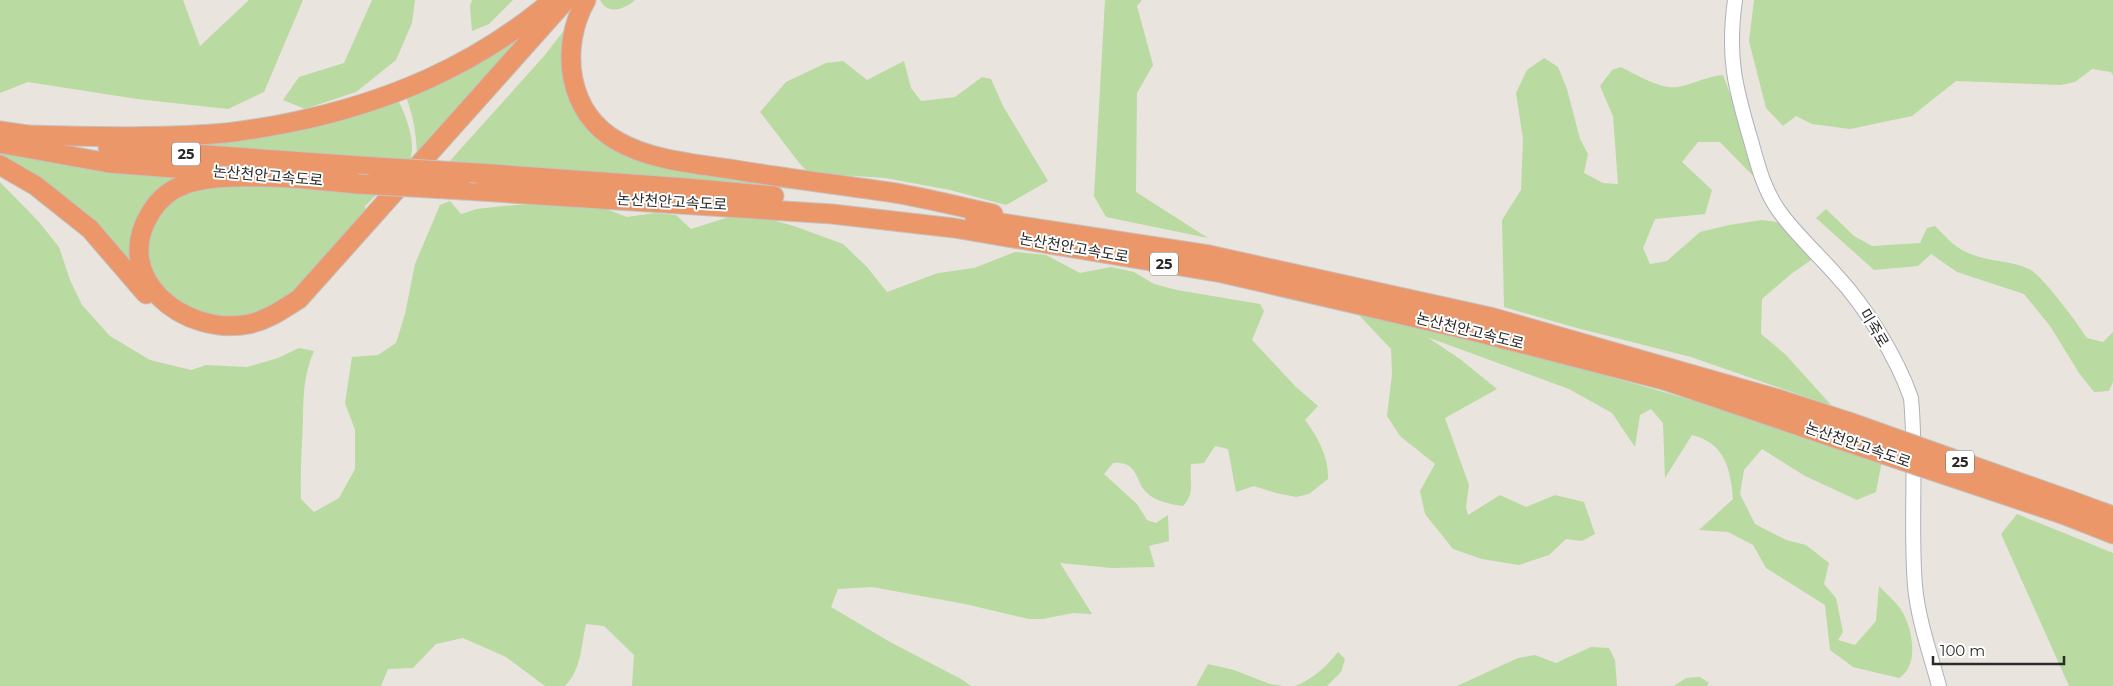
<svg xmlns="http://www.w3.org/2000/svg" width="2113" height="686" viewBox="0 0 2113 686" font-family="Montserrat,'Noto Sans KR',sans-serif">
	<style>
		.green { fill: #b9daa1 }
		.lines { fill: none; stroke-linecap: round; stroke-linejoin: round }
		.secondary-casing { stroke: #aeb1b9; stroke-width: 16 }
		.highway-casing { stroke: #c3c3c3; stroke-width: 21 }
		.secondary { stroke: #fff; stroke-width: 14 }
		.highway { stroke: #eb9769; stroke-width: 19 }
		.highway-bridge-casing { stroke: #c3c3c3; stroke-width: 21; stroke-linecap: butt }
		.highway-bridge { stroke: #eb9769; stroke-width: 19 }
		.labels { text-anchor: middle; stroke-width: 4; stroke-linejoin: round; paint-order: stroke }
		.shield { fill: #fff; stroke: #6a6a6a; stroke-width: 1 }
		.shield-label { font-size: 14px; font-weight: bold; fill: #2a2a2a }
		.street-label { font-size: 15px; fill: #2a2a2a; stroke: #fff }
	</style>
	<rect width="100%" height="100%" fill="#eae4de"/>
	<g class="green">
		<path d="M 0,0 L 183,0 L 200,46 L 249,0 L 303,0 L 264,92 L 228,109 L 137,99 L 28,82 L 0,93 Z"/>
		<path d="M 372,0 L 415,0 L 412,23 L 396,60 L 356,92 L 305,109 L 283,100 L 299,77 L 344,63 Z"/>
		<path d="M 472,0 L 513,0 L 489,24 L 472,31 L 470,6 Z"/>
		<path d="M 600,0 L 635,0 C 624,10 607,15 600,0 Z"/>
		<path d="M 1105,0 L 1142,0 L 1137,6 L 1153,65 L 1137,93 L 1136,192 L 1208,238 L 1106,217 L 1094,196 Z"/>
		<path d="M 1754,0 L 2113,0 L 2113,75 L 2111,72 L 2092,69 L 2075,82 L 2061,85 L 1956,81 L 1912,116 L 1850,129 L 1812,124 L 1796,116 L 1783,126 L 1766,108 L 1749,41 Z"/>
		<path d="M 573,19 L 565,48 L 611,143 L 859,194 L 448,163 L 544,56 Z"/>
		<path d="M 528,29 L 417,161 C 417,139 414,117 406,97 Z"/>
		<path d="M 1544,58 L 1558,67 L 1567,89 L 1580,139 L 1588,154 L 1584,173 L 1603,183 L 1618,184 L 1613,116 L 1600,86 L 1612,70 L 1621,67 C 1635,74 1661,90 1678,87 C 1694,84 1707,76 1723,75 L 1733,102 L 1751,140 L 1760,183 L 1720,142 L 1698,142 L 1682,162 L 1712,190 L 1705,214 L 1655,219 L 1643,248 L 1650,264 L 1667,261 L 1700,232 L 1729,225 L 1762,220 L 1777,222 L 1814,258 L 1791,274 L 1762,299 L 1761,334 L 1785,354 L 1832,406 L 1691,357 L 1573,327 L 1504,307 L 1502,220 L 1521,190 L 1523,139 L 1516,93 L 1527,70 Z"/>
		<path d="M 843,61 L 867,80 L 904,61 L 911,88 L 921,101 L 955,97 L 982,77 L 991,79 L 1003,106 L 1048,181 L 1006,205 L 950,190 L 885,178 L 809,173 L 800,164 L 760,112 L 786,82 L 826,63 Z"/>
		<path d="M 399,102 C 407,118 416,143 410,161 L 166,144 L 319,125 Z"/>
		<path d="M 0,151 L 188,176 L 165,187 L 136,271 L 0,157 Z"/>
		<path d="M 0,182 L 39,222 L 59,247 L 70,280 L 82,305 L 110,336 L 150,360 L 191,370 L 206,365 L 247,367 L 278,358 L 299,348 L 314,351 C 304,373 303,396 303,420 C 302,446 300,472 301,499 L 314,512 L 339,498 L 355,469 L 355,430 L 345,403 L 352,357 L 378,355 L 396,343 L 405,314 L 415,264 L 440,205 L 450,201 L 461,214 L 477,209 L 503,206 L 543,203 L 598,206 L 627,217 L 655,213 L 676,215 L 691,229 L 729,217 L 761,217 L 794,226 L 843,244 L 867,267 L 887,292 L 938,273 L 974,268 L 1015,252 L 1046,255 L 1080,273 L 1111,267 L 1134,272 L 1154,284 L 1177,290 L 1260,304 L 1264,311 L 1252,340 L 1296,387 L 1318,406 L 1305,420 C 1318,437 1329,458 1328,479 L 1309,494 L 1296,497 L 1276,493 L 1254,486 L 1236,492 L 1228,449 L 1215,446 L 1204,463 L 1191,464 C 1189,480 1196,493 1183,506 C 1170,504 1156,502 1146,492 C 1135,482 1139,461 1113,463 L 1104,474 L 1137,504 L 1147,520 L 1156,523 L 1168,515 L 1169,541 L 1149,546 L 1155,567 L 1112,568 L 1060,563 L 1092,614 L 1073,613 L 1043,619 L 1029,619 L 965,604 L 872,587 L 838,589 L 831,607 L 890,642 L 961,679 L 971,686 L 632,686 L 634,655 L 604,626 L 586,624 C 581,645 582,669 565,686 L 545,686 L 506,657 L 463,638 L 436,644 L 413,668 L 388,669 L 381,686 L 0,686 Z"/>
		<path d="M 225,183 L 378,193 L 365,206 L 365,226 L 334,258 L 265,315 L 206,319 L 175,301 L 154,276 L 148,251 L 148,237 L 154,221 L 178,194 Z"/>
		<path d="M 1826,209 L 1854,236 L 1872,246 L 1920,243 L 1927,228 L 1935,226 C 1945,236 1954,247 1968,253 C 1988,262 2011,260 2031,270 C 2044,278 2078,324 2087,338 L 2103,342 L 2113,332 L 2113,382 L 2109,391 L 2094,392 L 2079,373 L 2050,326 L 2024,294 L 1957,272 L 1931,254 L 1918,266 L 1874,270 L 1816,218 Z"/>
		<path d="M 1357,313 C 1535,353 1710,402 1882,461 L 1876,492 L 1857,500 L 1805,476 L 1762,449 L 1744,470 L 1740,494 L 1755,524 L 1786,540 L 1806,545 L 1829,563 L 1824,584 L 1836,598 L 1843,632 L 1838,640 L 1855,645 L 1876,621 L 1879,586 C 1886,594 1898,603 1903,613 C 1913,631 1919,666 1899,678 L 1853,667 L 1830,650 L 1825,605 L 1766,568 L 1753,545 L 1728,532 L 1699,530 L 1733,499 C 1731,470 1725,443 1692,435 L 1665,478 L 1663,423 L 1651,409 L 1640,415 L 1635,447 L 1612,413 L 1569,389 L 1427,337 L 1460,359 L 1497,389 L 1445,418 L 1469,485 L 1466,507 L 1468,515 L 1500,495 L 1526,507 L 1555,495 L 1584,502 L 1595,534 L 1582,541 L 1566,539 L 1549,555 L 1519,565 L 1482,559 L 1453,549 L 1425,514 L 1420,491 L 1435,464 L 1400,436 L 1387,416 L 1392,374 L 1391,349 Z"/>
		<path d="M 2017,514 L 2113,553 L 2113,686 L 2069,686 L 2001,534 Z"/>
		<path d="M 1591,647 L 1609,648 L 1615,660 L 1617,686 L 1457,686 L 1518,658 L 1535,655 L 1556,663 Z"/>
		<path d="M 1338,652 L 1345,659 L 1341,672 L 1327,686 L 1295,686 C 1313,679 1326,667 1338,652 Z"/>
		<path d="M 1208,664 L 1234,670 L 1270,684 L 1283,686 L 1196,686 Z"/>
		<path d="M 1700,677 L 1709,683 L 1707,686 L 1674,686 L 1686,678 Z"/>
	</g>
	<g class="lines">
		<g class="secondary-casing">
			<path id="secondary" d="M 1735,0 C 1727,57 1735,87 1751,141 C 1758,166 1764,190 1779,211 C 1796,235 1818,254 1837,276 C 1866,307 1897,358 1911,398 C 1917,461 1910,523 1915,586 C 1918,619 1930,653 1939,686"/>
		</g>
		<g class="highway-casing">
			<g id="highway">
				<path d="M 586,0 C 559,48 567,114 619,142 C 653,161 698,164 736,170 C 784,178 833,184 882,191 C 919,196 956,206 993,214"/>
				<path d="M 0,131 L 34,136"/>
				<path d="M 21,135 C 89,136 157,139 225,133 C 246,131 267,127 288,123 C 387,103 475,66 553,0"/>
				<path d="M 4,144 L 109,163 L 214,171"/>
				<path d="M 108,148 L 374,167"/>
				<path d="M 0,165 L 36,186 L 90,229 L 146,294"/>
				<path d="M 477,173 L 686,188 L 774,196"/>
				<path d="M 284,177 L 358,184"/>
				<path d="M 296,178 C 265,177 215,174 186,184 C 171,189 159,199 151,212 C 109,278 185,337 249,324 C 268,320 283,309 299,299 L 566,0"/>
				<path d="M 464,190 L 832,214 L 954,228 L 1222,273 L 1477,332 L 1664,380 L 1844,441"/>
				<path d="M 975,219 L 1209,255 L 1490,317 L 1778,399 L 1849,422"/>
				<path d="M 2072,501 L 2113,516"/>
				<path d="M 2062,514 L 2113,534"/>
			</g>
		</g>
		<use href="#secondary" class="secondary"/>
		<use href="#highway" class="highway"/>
		<g class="highway-bridge-casing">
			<g id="highway-bridge">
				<path d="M 374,167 L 477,173"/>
				<path d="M 358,184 L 464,190"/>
				<path d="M 1849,422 L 2072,501"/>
				<path d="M 1844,441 L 2062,514"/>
			</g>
		</g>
		<use href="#highway-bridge" class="highway-bridge"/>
	</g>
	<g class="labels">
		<g class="shield">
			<rect x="172" y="142.5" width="28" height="23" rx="4"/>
			<rect x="1150" y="252.5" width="28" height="23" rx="4"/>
			<rect x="1946" y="450.5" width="28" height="23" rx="4"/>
		</g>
		<g class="shield-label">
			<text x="186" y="159">25</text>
			<text x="1164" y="269">25</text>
			<text x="1960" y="467">25</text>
		</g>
		<g class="street-label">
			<text transform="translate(268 176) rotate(5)" y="5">논산천안고속도로</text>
			<text transform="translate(672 202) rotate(3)" y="5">논산천안고속도로</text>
			<text transform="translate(1074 248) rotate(10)" y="5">논산천안고속도로</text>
			<text transform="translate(1874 328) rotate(59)" y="5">미죽로</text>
			<text transform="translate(1470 331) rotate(14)" y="5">논산천안고속도로</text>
			<text transform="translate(1858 445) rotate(19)" y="5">논산천안고속도로</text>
		</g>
	</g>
	<path d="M1933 656v8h131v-8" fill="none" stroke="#2a2a2a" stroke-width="2.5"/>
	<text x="1940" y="656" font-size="15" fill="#2a2a2a" stroke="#ffffff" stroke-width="4" paint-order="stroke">100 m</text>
</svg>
